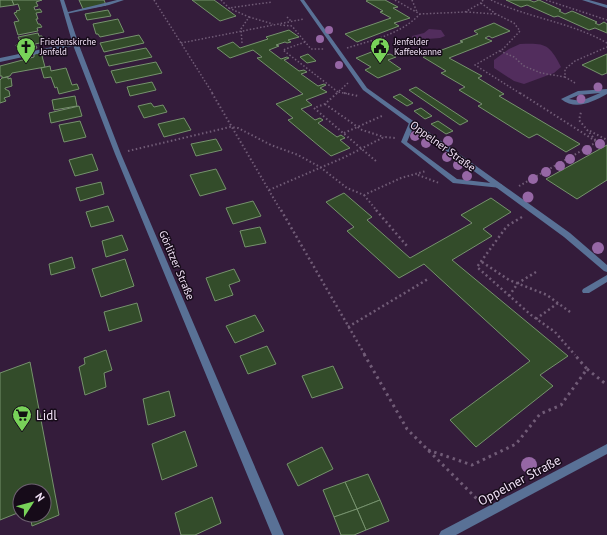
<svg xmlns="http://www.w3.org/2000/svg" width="607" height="535" viewBox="0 0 607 535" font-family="'PT Sans',sans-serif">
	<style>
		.green { fill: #522d5d }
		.building { fill: #334c2a; stroke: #76926d }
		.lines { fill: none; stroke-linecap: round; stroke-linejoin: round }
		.path-far3 { stroke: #715c77; stroke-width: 1.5; stroke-dasharray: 1.5 2; stroke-linecap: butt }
		.path-far2 { stroke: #715c77; stroke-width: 2; stroke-dasharray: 1.5 2.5; stroke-linecap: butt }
		.path-far1 { stroke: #715c77; stroke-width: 2.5; stroke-dasharray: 2 3; stroke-linecap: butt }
		.path { stroke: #715c77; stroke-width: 3; stroke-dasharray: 2.5 4; stroke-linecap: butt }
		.service { fill: #597196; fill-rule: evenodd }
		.minor { fill: #597196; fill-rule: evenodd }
		.tree { fill: #9667a5 }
		.labels { text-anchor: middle; stroke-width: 3; stroke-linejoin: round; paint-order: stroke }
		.far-poi-label { font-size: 9px; fill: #f2e2f7; stroke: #160b19; text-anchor: start }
		.street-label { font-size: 11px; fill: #f2e2f7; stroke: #160b19 }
		.near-poi-label { font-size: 13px; fill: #f2e2f7; stroke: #160b19; text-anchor: start }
		.near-street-label { font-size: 13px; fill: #f2e2f7; stroke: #160b19 }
	</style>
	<rect width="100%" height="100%" fill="#341c3b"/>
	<g class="green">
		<path d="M 429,29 L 441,30 L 445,36 L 440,38 L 427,39 L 423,43 L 414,43 L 412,36 L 424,33 Z"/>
		<path d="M 520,44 C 546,43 549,44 561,67 L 554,73 L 524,84 L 514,81 L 494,68 L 494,60 L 509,49 Z"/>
	</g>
	<g class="building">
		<path d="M 0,0 L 12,0 L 14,5 L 0,7 Z"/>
		<path d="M 12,0 L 42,0 L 36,2 L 38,6 L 34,7 L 35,10 L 40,9 L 42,12 L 36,13 L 38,19 L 36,19 L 38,24 L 40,24 L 42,27 L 37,28 L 38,31 L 18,35 L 14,22 L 19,21 L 14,13 L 17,12 L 16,11 L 20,10 L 18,4 L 14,5 Z"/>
		<path d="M 79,0 L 104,0 L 106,5 L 83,9 Z"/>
		<path d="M 192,0 L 214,0 L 236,16 L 220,21 Z"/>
		<path d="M 368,0 L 385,0 L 398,7 L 393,8 L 410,18 L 394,23 L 399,26 L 357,42 L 345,34 L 391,18 L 380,12 L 383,11 L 366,1 Z"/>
		<path d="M 506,0 L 529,0 L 534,2 L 539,0 L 561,10 L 559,11 L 565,14 L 572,11 L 597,22 L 595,23 L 599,25 L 604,22 L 607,24 L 607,33 L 595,28 L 589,30 L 558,16 L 554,17 L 527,5 L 521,7 Z"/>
		<path d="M 108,10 L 111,16 L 87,20 L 85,14 Z"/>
		<path d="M 118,19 L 124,32 L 100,37 L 98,34 L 96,34 L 93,24 Z"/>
		<path d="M 494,23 L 510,31 L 492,38 L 489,36 L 485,38 L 492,41 L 449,58 L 482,76 L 478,78 L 504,94 L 499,96 L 580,144 L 566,152 L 537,134 L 529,138 L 478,106 L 482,104 L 459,90 L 465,87 L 441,73 L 446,71 L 423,57 L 463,42 L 460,41 L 478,34 L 474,31 Z"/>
		<path d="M 289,30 L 299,37 L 288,40 L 291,42 L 287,43 L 285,42 L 276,45 L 279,46 L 269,50 L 281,59 L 287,57 L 289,58 L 284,60 L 299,71 L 304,70 L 307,72 L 301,74 L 318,86 L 324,84 L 326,85 L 320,88 L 327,92 L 306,100 L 312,105 L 301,109 L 315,120 L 320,118 L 323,120 L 318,123 L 337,137 L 341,135 L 345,138 L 340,140 L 350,148 L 331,156 L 288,120 L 293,118 L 276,104 L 303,94 L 257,58 L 262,57 L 253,50 L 230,58 L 217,48 L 233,42 L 240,48 L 268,39 L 266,37 Z"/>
		<path d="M 38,33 L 39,36 L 42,36 L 44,42 L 35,44 L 37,48 L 25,50 L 24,47 L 17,48 L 16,45 L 30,42 L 29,39 L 20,41 L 18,37 Z"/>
		<path d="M 139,35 L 144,43 L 104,52 L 100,43 Z"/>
		<path d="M 146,48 L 152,57 L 109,66 L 105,56 Z"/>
		<path d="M 50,51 L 51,53 L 42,56 L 45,67 L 12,73 L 10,76 L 2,78 L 2,76 L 0,76 L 0,66 L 34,57 L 34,54 Z"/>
		<path d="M 374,51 L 382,56 L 390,54 L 396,57 L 388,60 L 401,69 L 378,78 L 365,70 L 371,67 L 356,58 Z"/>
		<path d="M 308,54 L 316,61 L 307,63 L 300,57 Z"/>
		<path d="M 607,54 L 607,73 L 602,75 L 582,65 Z"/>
		<path d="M 156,62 L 162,73 L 116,83 L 111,71 Z"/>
		<path d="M 50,66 L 51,71 L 66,68 L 72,85 L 77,84 L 79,89 L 59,94 L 57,87 L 55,88 L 51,77 L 44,78 L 41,68 Z"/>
		<path d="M 8,77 L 8,79 L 11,78 L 12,86 L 5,88 L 5,89 L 9,91 L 10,96 L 4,98 L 6,101 L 0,103 L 0,80 L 2,78 Z"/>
		<path d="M 152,82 L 156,90 L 130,96 L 127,87 Z"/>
		<path d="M 416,87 L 468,121 L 460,125 L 409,90 Z"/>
		<path d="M 400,94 L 413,103 L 407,106 L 393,97 Z"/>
		<path d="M 75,96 L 77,106 L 54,110 L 52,100 Z"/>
		<path d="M 151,103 L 154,107 L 163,105 L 167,112 L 144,118 L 138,106 Z"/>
		<path d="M 79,106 L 82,116 L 51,123 L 49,113 Z"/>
		<path d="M 421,108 L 432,116 L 425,119 L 414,111 Z"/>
		<path d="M 184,118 L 191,130 L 164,137 L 158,124 Z"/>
		<path d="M 80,121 L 86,137 L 64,142 L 59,125 Z"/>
		<path d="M 438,121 L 453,131 L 446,134 L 431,124 Z"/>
		<path d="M 216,139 L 222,150 L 196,156 L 191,144 Z"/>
		<path d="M 607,145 L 607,180 L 577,199 L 546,179 Z"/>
		<path d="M 92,154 L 98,170 L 75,176 L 69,160 Z"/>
		<path d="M 216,169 L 226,189 L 200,196 L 190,175 Z"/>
		<path d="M 101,182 L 104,194 L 80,201 L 76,188 Z"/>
		<path d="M 344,193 L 372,217 L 367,220 L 410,258 L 472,223 L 461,215 L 491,198 L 511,212 L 483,229 L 492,236 L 452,260 L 568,356 L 540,375 L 553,386 L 476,447 L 450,420 L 530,361 L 424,264 L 399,278 L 347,231 L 354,227 L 326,202 Z"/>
		<path d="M 253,201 L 261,216 L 233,224 L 226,208 Z"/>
		<path d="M 108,206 L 114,221 L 91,227 L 86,212 Z"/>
		<path d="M 260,227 L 266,243 L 245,247 L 240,231 Z"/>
		<path d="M 122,235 L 128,250 L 106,257 L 102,241 Z"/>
		<path d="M 72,257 L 75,268 L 51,275 L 49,264 Z"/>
		<path d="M 125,259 L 134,286 L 101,297 L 92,269 Z"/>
		<path d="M 234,269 L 240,281 L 229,285 L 233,295 L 215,301 L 206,278 Z"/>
		<path d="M 137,303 L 142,321 L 109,331 L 104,312 Z"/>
		<path d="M 255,315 L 264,331 L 235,343 L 226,326 Z"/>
		<path d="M 267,346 L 276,364 L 248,374 L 240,356 Z"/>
		<path d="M 106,350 L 112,370 L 104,373 L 106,387 L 85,395 L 79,367 L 85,364 L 84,358 Z"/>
		<path d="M 30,362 L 59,515 L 32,526 L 30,515 L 44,515 L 44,491 L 20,491 L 20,512 L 0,520 L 0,373 Z"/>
		<path d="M 333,366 L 343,388 L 312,398 L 302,376 Z"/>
		<path d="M 169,391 L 175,416 L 148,425 L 143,399 Z"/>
		<path d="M 185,431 L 197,466 L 162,480 L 152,444 Z"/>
		<path d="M 322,447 L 333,469 L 298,486 L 287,464 Z"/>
		<path d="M 368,474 L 380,500 L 357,509 L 345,482 Z"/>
		<path d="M 345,482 L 357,509 L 334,517 L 323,490 Z"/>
		<path d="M 212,497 L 221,523 L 195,535 L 181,535 L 175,513 Z"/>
		<path d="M 380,500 L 389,521 L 366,530 L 357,509 Z"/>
		<path d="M 357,509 L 366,530 L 354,535 L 341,535 L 334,517 Z"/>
	</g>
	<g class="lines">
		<g class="path-far3">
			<path d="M 154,0 L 213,94"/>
			<path d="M 221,0 L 229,8"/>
			<path d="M 395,0 L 420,14 L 465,12 L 481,3"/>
			<path d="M 412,0 L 417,12"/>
			<path d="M 483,0 L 481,3 L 496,14 L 514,23 L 520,31 L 503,49 L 475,65 L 521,94"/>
			<path d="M 491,0 C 528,18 571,22 607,43"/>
			<path d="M 546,0 L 607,20"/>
			<path d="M 466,12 L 495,14"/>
			<path d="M 249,17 L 273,24"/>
			<path d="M 287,17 L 291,21"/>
			<path d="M 280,25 L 292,26 L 311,49 L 324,49"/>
			<path d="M 305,42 L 283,50 L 338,92 L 336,94"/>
			<path d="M 181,43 L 304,19"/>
			<path d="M 242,43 L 241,29 L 249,17 L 229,8 L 272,2"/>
			<path d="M 347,48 C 373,40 401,34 420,14"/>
			<path d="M 500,51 L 514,57 L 524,66 L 541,73 L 565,77"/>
			<path d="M 348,83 L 338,92 L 349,94"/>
			<path d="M 575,83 L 565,77 L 565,69 L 575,61 L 607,47"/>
		</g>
		<g class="path-far2">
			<path d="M 212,93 L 281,211"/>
			<path d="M 337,93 L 325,104 L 314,108 L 377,162"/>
			<path d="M 344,93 L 358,96"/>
			<path d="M 520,93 L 597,142"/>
			<path d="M 325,104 L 362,130 L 384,137"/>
			<path d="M 590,131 L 607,140"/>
			<path d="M 344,133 L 384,115"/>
			<path d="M 128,151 L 230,127 L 238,128 L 271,145 L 298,155 L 320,167 L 347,188 L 364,195 L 401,178 L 426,171"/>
			<path d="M 418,175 L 439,183"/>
			<path d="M 519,186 L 597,142 L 579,120 L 581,112"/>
			<path d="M 269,190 L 345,157 L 384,137 L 395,138"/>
			<path d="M 364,195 L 377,211"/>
		</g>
		<g class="path-far1">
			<path d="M 281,210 L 365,355"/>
			<path d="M 376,210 L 407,246"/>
			<path d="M 522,217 L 507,226 L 477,267 L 531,315 L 555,332 L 575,355"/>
			<path d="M 482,262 L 509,280 L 547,295 L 570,312"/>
			<path d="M 509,296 L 518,283 L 536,272"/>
			<path d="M 536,319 L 558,303"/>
			<path d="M 348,327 L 428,279"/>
		</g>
		<g class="path">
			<path d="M 364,354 L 407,429 L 480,502"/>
			<path d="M 587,369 L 607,385"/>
			<path d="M 428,450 L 472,465 L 516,444 L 540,414 L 561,405 L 587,369 L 574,354"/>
		</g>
		<g class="service">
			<path d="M 117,0 L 124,0 L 109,5 L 66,14 L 64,13 Z"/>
			<path d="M 76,42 L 78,43 L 78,45 L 0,62 L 0,58 Z"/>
			<path d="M 412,121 L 415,123 L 407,142 L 457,179 L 499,184 L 501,184 L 503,186 L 501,188 L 453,183 L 401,142 L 409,123 Z"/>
			<path d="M 607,275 L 607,282 L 589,293 L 583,293 L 582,291 L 583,289 Z"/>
		</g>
		<g class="minor">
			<path d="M 60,0 L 64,0 L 79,45 L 121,154 L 284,535 L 272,535 L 115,154 L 73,45 Z"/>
			<path d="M 300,0 L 304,0 L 367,88 L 570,233 L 607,265 L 607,272 L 604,271 L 564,237 L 363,90 Z"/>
			<path d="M 582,0 L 589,0 L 607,5 L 607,8 Z"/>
			<path d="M 607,89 L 607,94 C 592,102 576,111 561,99 L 578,91 ZM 600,93 L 581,101 L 569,99 L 579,95 Z"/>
			<path d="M 607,444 L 607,454 L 456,535 L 439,535 L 441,531 Z"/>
		</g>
	</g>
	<g class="tree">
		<circle cx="329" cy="30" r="4"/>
		<circle cx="320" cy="39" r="4"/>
		<circle cx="339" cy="65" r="4"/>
		<circle cx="598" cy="87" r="4.5"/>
		<circle cx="581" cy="99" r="4.5"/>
		<circle cx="415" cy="136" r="5"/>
		<circle cx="448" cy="141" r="5"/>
		<circle cx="426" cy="143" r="5"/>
		<circle cx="600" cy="144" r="5"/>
		<circle cx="587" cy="150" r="5"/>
		<circle cx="447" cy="157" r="5"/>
		<circle cx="570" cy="159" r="5"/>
		<circle cx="458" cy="165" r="5"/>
		<circle cx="560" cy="166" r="5"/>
		<circle cx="546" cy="172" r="5"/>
		<circle cx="467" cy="176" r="5"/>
		<circle cx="533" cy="179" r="5"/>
		<circle cx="528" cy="197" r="5.5"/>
		<circle cx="598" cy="248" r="6"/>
		<circle cx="529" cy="465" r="8"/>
	</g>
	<defs>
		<g id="church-pin" transform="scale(1)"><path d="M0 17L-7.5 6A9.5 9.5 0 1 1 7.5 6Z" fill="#78d259" stroke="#160b19"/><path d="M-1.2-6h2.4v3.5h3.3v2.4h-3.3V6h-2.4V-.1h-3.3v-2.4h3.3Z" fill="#111"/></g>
		<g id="civic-pin" transform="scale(1)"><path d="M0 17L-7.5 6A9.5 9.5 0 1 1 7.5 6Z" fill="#78d259" stroke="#160b19"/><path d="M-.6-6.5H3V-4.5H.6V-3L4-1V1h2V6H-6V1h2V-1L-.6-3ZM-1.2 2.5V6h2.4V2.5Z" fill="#111"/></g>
		<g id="supermarket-pin" transform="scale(1)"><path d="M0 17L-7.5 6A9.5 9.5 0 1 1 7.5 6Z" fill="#78d259" stroke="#160b19"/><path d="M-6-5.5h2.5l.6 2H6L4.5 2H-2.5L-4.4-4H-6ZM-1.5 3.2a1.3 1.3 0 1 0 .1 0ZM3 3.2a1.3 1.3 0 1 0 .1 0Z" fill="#111"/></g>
	</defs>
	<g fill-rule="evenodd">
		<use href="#church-pin" x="26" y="47"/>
		<use href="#civic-pin" x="380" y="47"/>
		<use href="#supermarket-pin" x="22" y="415"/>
	</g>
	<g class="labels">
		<g class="far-poi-label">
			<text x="40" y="45">Friedenskirche<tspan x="40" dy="10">Jenfeld</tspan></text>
			<text x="394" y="45">Jenfelder<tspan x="394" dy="10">Kaffeekanne</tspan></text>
		</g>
		<g class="street-label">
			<text transform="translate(443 146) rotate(36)" y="4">Oppelner Straße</text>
			<text transform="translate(177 265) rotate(67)" y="4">Görlitzer Straße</text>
		</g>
		<g class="near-poi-label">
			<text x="36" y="420">Lidl</text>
		</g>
		<g class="near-street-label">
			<text transform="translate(519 480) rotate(-28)" y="5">Oppelner Straße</text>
		</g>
	</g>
	<g transform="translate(32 503) rotate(54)"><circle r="19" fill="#160b19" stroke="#6e6172"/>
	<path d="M0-3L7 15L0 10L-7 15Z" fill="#78d259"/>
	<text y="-6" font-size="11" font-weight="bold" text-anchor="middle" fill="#f2e2f7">N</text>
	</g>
</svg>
